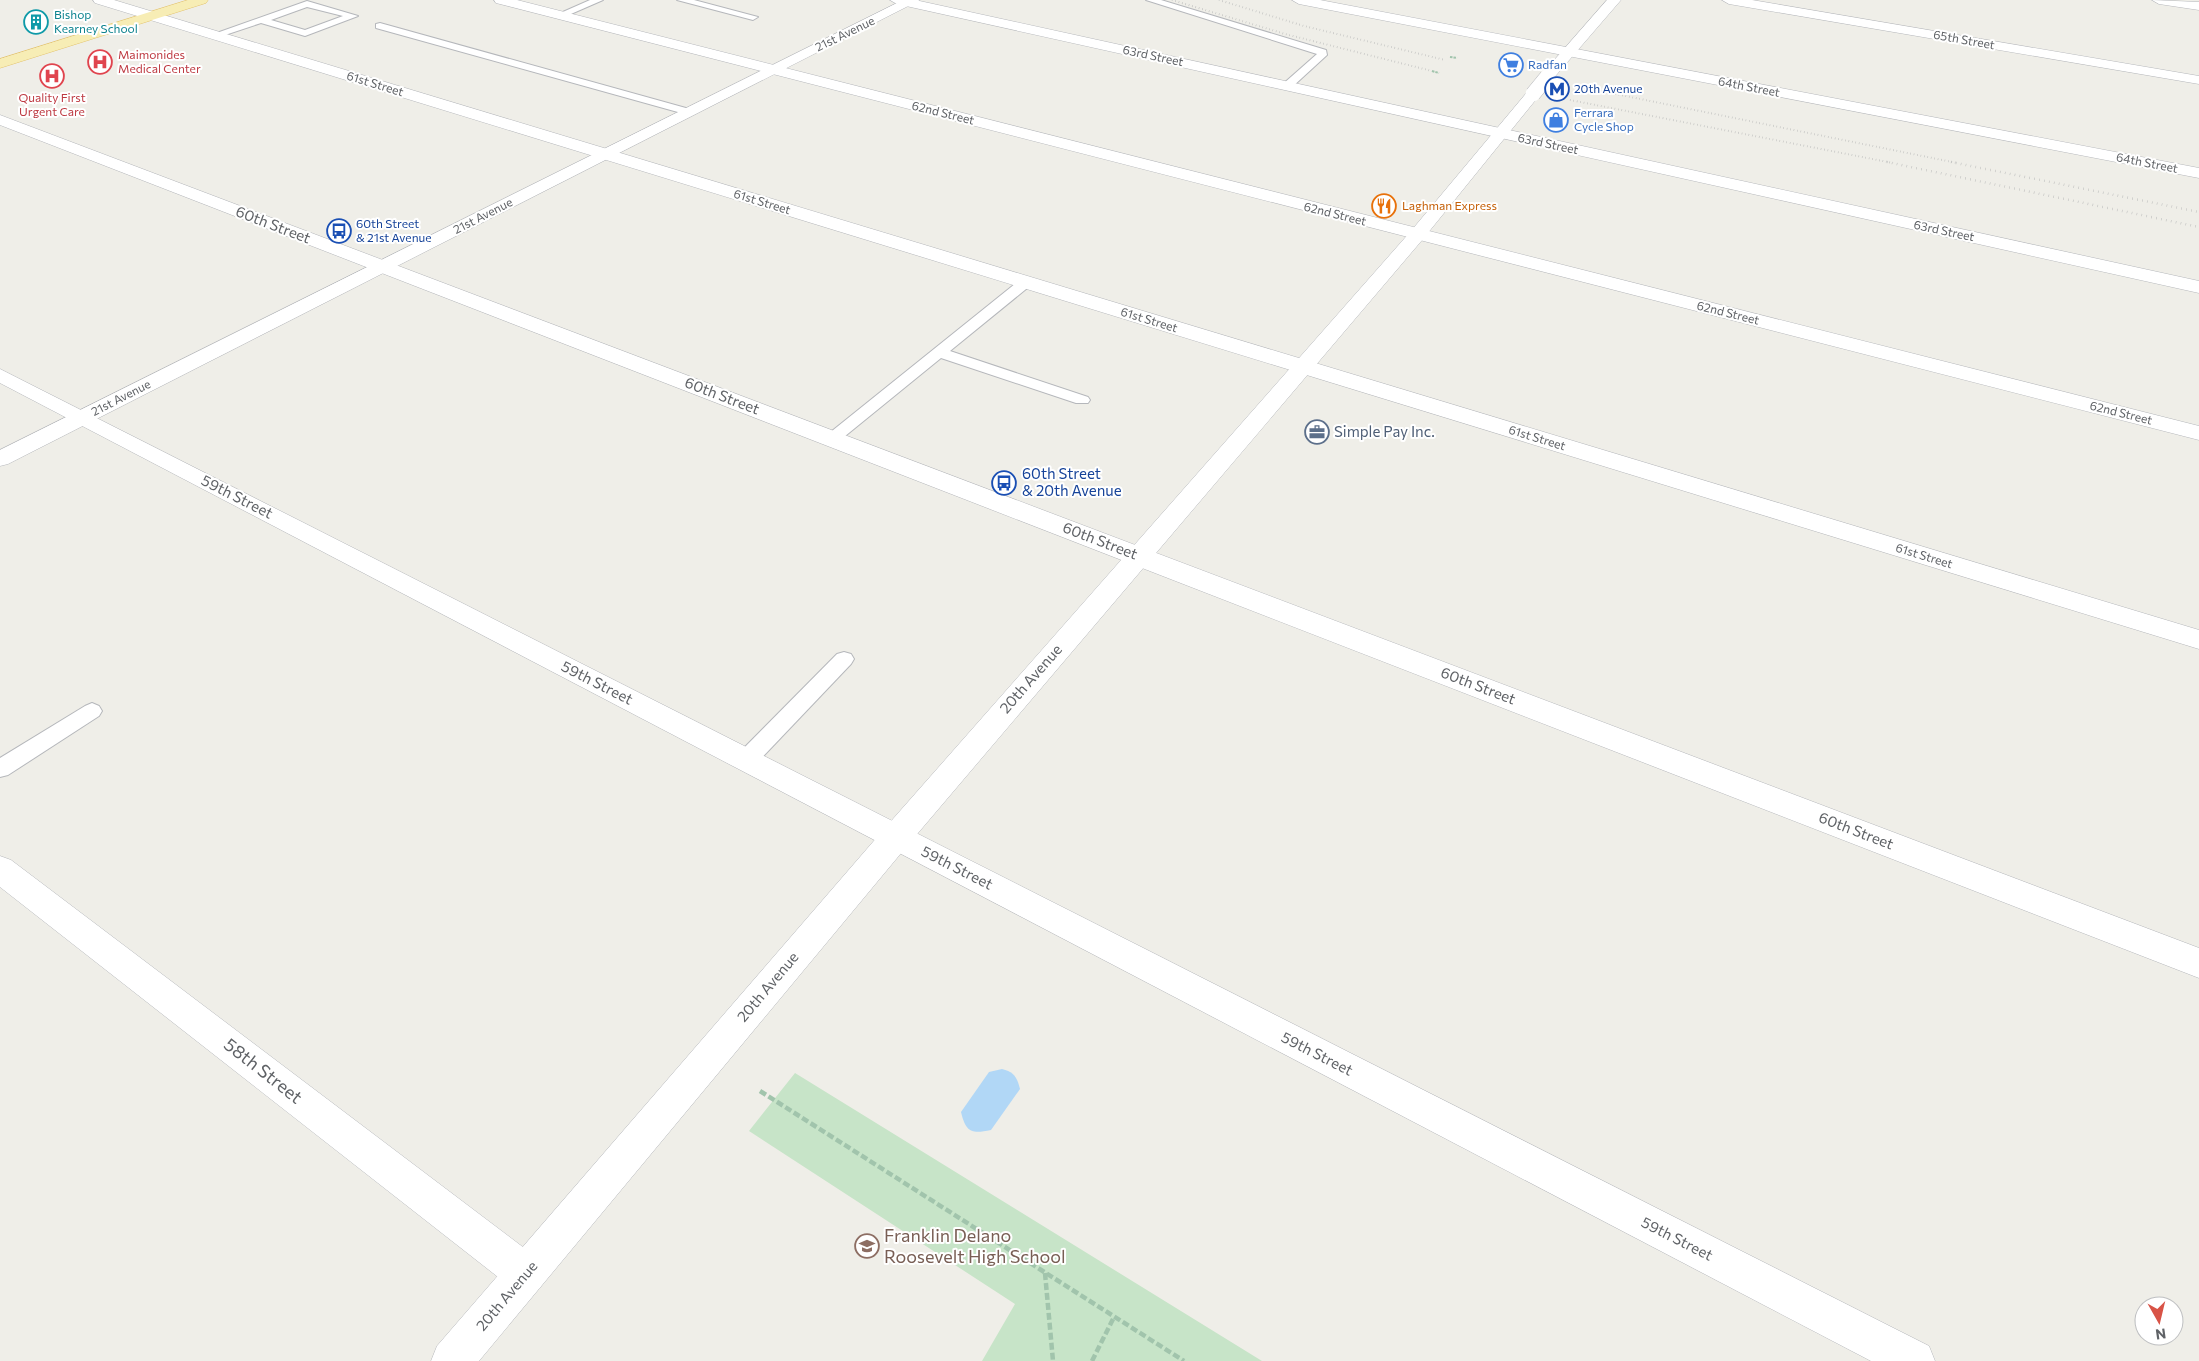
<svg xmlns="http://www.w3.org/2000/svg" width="2199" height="1361" viewBox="0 0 2199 1361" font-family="Commissioner,sans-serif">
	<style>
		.green { fill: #c7e4c8 }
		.water { fill: #b1d7f6 }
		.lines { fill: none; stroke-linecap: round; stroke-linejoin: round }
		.service-casing { stroke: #b5b7bb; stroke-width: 2 }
		.minor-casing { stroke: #b5b7bb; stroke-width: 1 }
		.tertiary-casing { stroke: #b5b7bb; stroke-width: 1 }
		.secondary-casing { stroke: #b4b6ba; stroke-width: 1 }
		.primary-casing { stroke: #e3c36d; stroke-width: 1 }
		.path-far1 { stroke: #a1c4ac; stroke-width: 2; stroke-dasharray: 2.5 1; stroke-linecap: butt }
		.path { stroke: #a1c4ac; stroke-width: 4.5; stroke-dasharray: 7 3; stroke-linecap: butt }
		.service { fill: #fff; fill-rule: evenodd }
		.minor { fill: #fff; fill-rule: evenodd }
		.tertiary { fill: #fff; fill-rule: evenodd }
		.secondary { fill: #fff; fill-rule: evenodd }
		.primary { fill: #f7edb5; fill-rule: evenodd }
		.rail-far1 { stroke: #b5b6b6; stroke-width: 2; stroke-dasharray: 0.5 3; stroke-linecap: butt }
		.rail { stroke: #b5b6b6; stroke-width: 2.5; stroke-dasharray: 0.5 4.5; stroke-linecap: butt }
		.tertiary-bridge-casing { stroke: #b5b7bb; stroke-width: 16; stroke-linecap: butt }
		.tertiary-bridge { stroke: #fff; stroke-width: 15 }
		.labels { text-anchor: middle; stroke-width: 4; stroke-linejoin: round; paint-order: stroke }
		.far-culture-label { font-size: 12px; fill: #0d838f; stroke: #fff; text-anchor: start }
		.far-street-label { font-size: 12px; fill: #5f6266; stroke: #fff }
		.far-health-label { font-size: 12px; fill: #be3a42; stroke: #fff; text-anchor: start }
		.far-shop-label { font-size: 12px; fill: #366cbe; stroke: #fff; text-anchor: start }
		.far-transit-label { font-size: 12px; fill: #164399; stroke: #fff; text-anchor: start }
		.far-food-label { font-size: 12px; fill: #c56008; stroke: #fff; text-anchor: start }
		.street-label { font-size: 15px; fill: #5f6266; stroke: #fff }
		.service-label { font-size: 15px; fill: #4e5e75; stroke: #fff; text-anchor: start }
		.transit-label { font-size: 15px; fill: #164399; stroke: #fff; text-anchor: start }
		.near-street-label { font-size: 18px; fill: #5f6266; stroke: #fff }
		.near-education-label { font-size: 18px; fill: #785e54; stroke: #fff; text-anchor: start }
	</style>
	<rect width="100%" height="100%" fill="#efeee8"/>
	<path class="green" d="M 795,1073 L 1262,1361 L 982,1361 L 1015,1304 L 749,1131 Z"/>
	<path class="water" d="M 1002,1069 C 1014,1072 1017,1077 1020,1089 L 991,1130 C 972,1134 966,1133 961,1112 L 989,1072 Z"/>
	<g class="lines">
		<g class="service-casing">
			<g id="service">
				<path d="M 590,0 L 603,0 L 564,17 L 556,15 Z"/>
				<path d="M 677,0 L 694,0 L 758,17 L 753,20 Z"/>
				<path d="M 1146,0 L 1161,0 L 1326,50 L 1327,55 L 1291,88 L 1283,88 L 1283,84 L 1317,54 Z"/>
				<path d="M 307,1 L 358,16 L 305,36 L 261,23 L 216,38 L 211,35 ZM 307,7 L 343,16 L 305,30 L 271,20 Z"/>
				<path d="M 380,23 L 693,110 L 695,112 L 689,115 L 685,114 L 376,28 L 376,24 Z"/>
				<path d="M 1026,278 L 1033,282 L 1031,285 L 950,351 L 1088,397 L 1090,400 L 1088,403 L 1076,403 L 941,358 L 839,441 L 827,441 L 825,438 L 827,435 L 1021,279 Z"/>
				<path d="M 844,652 L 851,654 L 854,659 L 851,664 L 754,766 L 746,768 L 738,766 L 735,760 L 738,754 L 837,654 Z"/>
				<path d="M 92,703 L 99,706 L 102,711 L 99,716 L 8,775 L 0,777 L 0,758 L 85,706 Z"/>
			</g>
		</g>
		<g class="minor-casing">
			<g id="minor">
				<path d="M 93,0 L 114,0 L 2199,630 L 2199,649 L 95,3 Z"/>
				<path d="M 494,0 L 517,0 L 2199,426 L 2199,440 L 496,3 Z"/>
				<path d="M 890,0 L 915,0 L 2199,281 L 2199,293 L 897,4 Z"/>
				<path d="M 1292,0 L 1320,0 L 2199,168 L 2199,178 L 1299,4 Z"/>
				<path d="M 2152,0 L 2199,2 L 2199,10 L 2159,4 Z"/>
				<path d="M 0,115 L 2199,948 L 2199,978 L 0,125 Z"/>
				<path d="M 0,369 L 1929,1346 L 1935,1361 L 1871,1361 L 0,383 Z"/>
				<path d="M 0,856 L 11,860 L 540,1260 L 546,1274 L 540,1288 L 526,1294 L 512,1288 L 0,887 Z"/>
			</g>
		</g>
		<g class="tertiary-casing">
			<g id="tertiary">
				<path d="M 903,0 L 920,0 L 8,464 L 0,466 L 0,450 Z"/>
				<path d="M 1607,0 L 1621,0 L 1552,80 L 1542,80 L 1540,77 L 1542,74 Z"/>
				<path d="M 1533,89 L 1538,91 L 1541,94 L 1538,97 L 1423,239 L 907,846 L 479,1361 L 431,1361 L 437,1346 L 885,828 L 1411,231 L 1528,91 Z"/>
			</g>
		</g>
		<g class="secondary-casing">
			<path id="secondary" d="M 1722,0 L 1752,0 L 2199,76 L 2199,84 L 1729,4 Z"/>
		</g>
		<g class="primary-casing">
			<path id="primary" d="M 188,0 L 208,0 L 206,3 L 0,68 L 0,59 Z"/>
		</g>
		<g class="path-far1">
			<path d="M 1450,57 L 1457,58"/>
			<path d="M 1432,71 L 1439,73"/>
		</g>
		<g class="path">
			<path d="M 760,1091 L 1184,1361"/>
			<path d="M 1045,1273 L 1053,1361"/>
			<path d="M 1092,1361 L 1114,1317"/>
		</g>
		<use href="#service" class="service"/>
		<use href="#minor" class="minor"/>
		<use href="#tertiary" class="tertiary"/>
		<use href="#secondary" class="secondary"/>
		<use href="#primary" class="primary"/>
		<g class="rail-far1">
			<path d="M 1172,0 L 1285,34 L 1432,71"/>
			<path d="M 1219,0 L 1304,26 L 1445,60"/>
			<path d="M 1581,87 L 1957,163"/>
			<path d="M 1570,100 L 1893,163"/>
		</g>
		<g class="rail">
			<path d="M 1887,162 L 2199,227"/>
			<path d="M 1951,162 L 2199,212"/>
		</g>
		<g class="tertiary-bridge-casing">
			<path id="tertiary-bridge" d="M 1533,94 L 1547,77"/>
		</g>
		<use href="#tertiary-bridge" class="tertiary-bridge"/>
	</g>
	<defs>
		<g id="building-ring" transform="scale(1.25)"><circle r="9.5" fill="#fff" stroke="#0f9aa8" stroke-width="1.5"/><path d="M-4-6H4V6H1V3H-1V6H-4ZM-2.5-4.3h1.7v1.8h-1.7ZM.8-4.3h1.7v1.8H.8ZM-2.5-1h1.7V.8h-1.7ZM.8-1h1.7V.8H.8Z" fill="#0f9aa8"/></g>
		<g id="hospital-ring" transform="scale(1.25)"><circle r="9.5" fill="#fff" stroke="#e0444e" stroke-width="1.5"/><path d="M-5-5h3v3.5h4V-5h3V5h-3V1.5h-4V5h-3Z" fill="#e0444e"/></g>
		<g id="supermarket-ring" transform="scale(1.25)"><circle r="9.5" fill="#fff" stroke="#3f7fe0" stroke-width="1.5"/><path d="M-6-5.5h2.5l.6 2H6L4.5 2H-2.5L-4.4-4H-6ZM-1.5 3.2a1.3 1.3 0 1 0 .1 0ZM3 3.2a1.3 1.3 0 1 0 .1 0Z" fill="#3f7fe0"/></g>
		<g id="metro-ring" transform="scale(1.25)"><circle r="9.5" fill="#fff" stroke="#1a4fb4" stroke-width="1.5"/><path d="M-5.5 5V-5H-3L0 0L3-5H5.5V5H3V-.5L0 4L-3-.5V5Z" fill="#1a4fb4"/></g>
		<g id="shop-ring" transform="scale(1.25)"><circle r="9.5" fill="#fff" stroke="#3f7fe0" stroke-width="1.5"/><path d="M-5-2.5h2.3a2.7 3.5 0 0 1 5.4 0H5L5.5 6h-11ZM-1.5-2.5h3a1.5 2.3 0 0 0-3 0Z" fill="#3f7fe0"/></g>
		<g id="restaurant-ring" transform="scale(1.25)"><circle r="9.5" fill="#fff" stroke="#e8710a" stroke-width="1.5"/><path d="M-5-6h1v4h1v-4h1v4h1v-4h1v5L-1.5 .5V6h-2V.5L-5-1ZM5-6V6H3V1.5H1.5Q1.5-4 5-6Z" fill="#e8710a"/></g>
		<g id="bus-ring" transform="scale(1.25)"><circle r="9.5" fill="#fff" stroke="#1a4fb4" stroke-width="1.5"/><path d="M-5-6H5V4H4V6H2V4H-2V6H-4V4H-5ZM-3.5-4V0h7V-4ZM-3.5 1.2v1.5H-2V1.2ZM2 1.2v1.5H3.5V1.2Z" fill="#1a4fb4"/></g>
		<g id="office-ring" transform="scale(1.25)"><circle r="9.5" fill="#fff" stroke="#5c6f8a" stroke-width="1.5"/><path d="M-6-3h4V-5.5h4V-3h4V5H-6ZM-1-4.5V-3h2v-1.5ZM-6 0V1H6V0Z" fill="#5c6f8a"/></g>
		<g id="school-ring" transform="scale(1.25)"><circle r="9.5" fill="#fff" stroke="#8d6e63" stroke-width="1.5"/><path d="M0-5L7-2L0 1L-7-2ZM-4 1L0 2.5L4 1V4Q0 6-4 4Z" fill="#8d6e63"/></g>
	</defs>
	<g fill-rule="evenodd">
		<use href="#building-ring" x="36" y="22"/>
		<use href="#hospital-ring" x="100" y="62"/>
		<use href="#supermarket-ring" x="1511" y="65"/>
		<use href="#hospital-ring" x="52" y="76"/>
		<use href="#metro-ring" x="1557" y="89"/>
		<use href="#shop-ring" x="1556" y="120"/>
		<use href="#restaurant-ring" x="1384" y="206"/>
		<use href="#bus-ring" x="339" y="231"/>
		<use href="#office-ring" x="1317" y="432"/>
		<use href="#bus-ring" x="1004" y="483"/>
		<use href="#school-ring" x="867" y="1246"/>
	</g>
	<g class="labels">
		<g class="far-culture-label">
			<text x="54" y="19">Bishop<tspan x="54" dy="14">Kearney School</tspan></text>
		</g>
		<g class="far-street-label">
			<text transform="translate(845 34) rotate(-26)" y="4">21st Avenue</text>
			<text transform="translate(1964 40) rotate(10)" y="4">65th Street</text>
			<text transform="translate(1153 56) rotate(12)" y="4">63rd Street</text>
			<text transform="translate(375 84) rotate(17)" y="4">61st Street</text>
			<text transform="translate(1749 87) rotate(11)" y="4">64th Street</text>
			<text transform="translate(943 113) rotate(14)" y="4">62nd Street</text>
			<text transform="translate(1548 144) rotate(12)" y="4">63rd Street</text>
			<text transform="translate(2147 163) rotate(11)" y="4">64th Street</text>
			<text transform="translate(762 202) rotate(17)" y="4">61st Street</text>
			<text transform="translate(1335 214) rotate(14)" y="4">62nd Street</text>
			<text transform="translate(483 216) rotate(-27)" y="4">21st Avenue</text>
			<text transform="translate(1944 231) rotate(12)" y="4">63rd Street</text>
			<text transform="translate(1728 313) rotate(14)" y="4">62nd Street</text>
			<text transform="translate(1149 320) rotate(17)" y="4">61st Street</text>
			<text transform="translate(121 398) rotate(-27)" y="4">21st Avenue</text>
			<text transform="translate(2121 413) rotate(14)" y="4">62nd Street</text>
			<text transform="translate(1537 438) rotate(17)" y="4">61st Street</text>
			<text transform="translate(1924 556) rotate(17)" y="4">61st Street</text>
		</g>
		<g class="far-health-label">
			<text x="118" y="59">Maimonides<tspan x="118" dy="14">Medical Center</tspan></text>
			<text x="52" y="102" text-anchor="middle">Quality First<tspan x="52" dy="14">Urgent Care</tspan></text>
		</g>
		<g class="far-shop-label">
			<text x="1528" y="69">Radfan</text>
			<text x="1574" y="117">Ferrara<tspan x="1574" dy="14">Cycle Shop</tspan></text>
		</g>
		<g class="far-transit-label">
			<text x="1574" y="93">20th Avenue</text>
			<text x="356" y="228">60th Street<tspan x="356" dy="14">&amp; 21st Avenue</tspan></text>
		</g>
		<g class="far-food-label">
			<text x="1402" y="210">Laghman Express</text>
		</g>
		<g class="street-label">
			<text transform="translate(273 225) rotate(21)" y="5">60th Street</text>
			<text transform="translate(722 396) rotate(21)" y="5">60th Street</text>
			<text transform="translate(237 497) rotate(27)" y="5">59th Street</text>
			<text transform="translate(1100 541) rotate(21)" y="5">60th Street</text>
			<text transform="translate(1031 679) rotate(-49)" y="5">20th Avenue</text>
			<text transform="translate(597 683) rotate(27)" y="5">59th Street</text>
			<text transform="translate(1478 686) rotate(21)" y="5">60th Street</text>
			<text transform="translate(1856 831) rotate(21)" y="5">60th Street</text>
			<text transform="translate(957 868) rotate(27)" y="5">59th Street</text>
			<text transform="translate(768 987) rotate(-50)" y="5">20th Avenue</text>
			<text transform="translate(1317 1054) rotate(27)" y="5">59th Street</text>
			<text transform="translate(1677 1239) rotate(27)" y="5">59th Street</text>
			<text transform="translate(507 1296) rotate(-50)" y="5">20th Avenue</text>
		</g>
		<g class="service-label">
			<text x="1334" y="437">Simple Pay Inc.</text>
		</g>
		<g class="transit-label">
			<text x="1022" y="479">60th Street<tspan x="1022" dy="17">&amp; 20th Avenue</tspan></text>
		</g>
		<g class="near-street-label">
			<text transform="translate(263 1071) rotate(38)" y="6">58th Street</text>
		</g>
		<g class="near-education-label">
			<text x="884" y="1242">Franklin Delano<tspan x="884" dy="21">Roosevelt High School</tspan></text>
		</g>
	</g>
	<g transform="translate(2159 1321) rotate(172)"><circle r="24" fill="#ffffff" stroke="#bfc0c2"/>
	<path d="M0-4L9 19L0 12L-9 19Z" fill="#d85346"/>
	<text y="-8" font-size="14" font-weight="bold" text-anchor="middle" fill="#5f6266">N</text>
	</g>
</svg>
